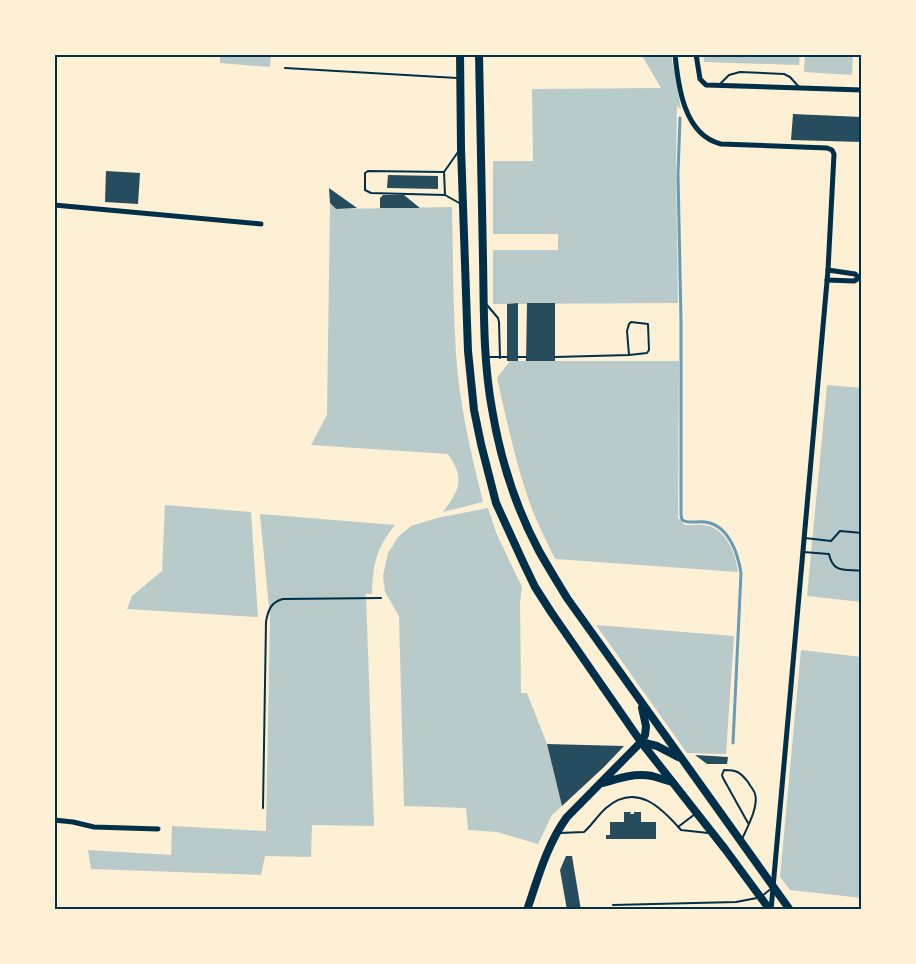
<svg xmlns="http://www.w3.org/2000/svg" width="916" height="964" viewBox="0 0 916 964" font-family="'IBM Plex Sans',sans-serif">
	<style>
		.green { fill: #b9caca }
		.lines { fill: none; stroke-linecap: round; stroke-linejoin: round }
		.stream { stroke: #669bbc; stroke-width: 3 }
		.building { fill: #264d5e }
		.service { stroke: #003049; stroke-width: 2 }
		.minor { stroke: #003049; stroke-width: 5 }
		.primary { stroke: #003049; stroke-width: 8 }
		.neatline { fill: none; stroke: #003049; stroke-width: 2 }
	</style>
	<rect width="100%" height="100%" fill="#fdf0d5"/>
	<g class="green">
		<path d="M 220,54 L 271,54 L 270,67 L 220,63 Z"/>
		<path d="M 641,54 L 671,54 L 681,109 L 677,106 L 676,163 L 678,303 L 493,304 L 493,250 L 558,250 L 558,234 L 493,234 L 493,161 L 533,161 L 532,89 L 661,88 Z"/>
		<path d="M 703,54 L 800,54 L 799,65 L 704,62 Z"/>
		<path d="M 805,54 L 853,54 L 852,75 L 804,72 Z"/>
		<path d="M 330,203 L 336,209 L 452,207 C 453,256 453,305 456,353 C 459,404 471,453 483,502 L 443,512 C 460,489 465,479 448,454 L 311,445 L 327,415 Z"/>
		<path d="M 510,361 L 679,361 L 678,518 L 685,525 C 693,525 701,524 709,526 C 727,531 736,555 738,572 L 555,559 C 545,538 534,517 527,495 C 514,457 506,417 497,378 Z"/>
		<path d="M 827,385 L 862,388 L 862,602 L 807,596 Z"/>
		<path d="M 165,505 L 251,512 L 258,617 L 127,609 L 132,596 L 162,571 Z"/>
		<path d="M 488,508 L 497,535 L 522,587 L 520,603 L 521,693 L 527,693 L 547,744 L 562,806 L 552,815 L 538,844 L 497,832 L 468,830 L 466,808 L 404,806 L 399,616 L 385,592 L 383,576 L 388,553 L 398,537 L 411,526 L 437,518 Z"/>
		<path d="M 260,514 L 395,525 C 376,548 373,565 372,594 L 366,594 L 374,826 L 312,825 L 311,857 L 265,856 L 261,875 L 91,869 L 88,850 L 171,855 L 172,826 L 266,831 L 270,619 Z"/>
		<path d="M 596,625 L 734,636 L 726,754 L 687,753 Z"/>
		<path d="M 801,650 L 862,657 L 862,898 L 790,890 L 780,877 Z"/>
	</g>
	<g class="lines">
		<path class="stream" d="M 680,118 L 678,174 L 681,320 L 681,515 L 682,520 C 689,524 697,521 705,522 C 729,525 738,554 741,573 L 733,743"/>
	</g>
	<g class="building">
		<path d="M 793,114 L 862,117 L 862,142 L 791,140 Z"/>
		<path d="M 106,171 L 140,173 L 138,204 L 105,202 Z"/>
		<path d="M 388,175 L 438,176 L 438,189 L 387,188 Z"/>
		<path d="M 329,188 L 357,208 L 336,209 L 330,203 Z"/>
		<path d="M 383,195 L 404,195 L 420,208 L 380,208 L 380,198 Z"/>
		<path d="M 518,303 L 518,361 L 507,361 L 507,304 Z"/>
		<path d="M 527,303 L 555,303 L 555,361 L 526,361 Z"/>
		<path d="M 547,744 L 624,746 L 604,767 L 562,806 Z"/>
		<path d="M 695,755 L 728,757 L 727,764 L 707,764 Z"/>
		<path d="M 624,812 L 631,812 L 630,814 L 634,814 L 634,812 L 641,812 L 641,822 L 656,822 L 656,839 L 606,839 L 606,835 L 610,835 L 610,822 L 624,822 Z"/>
		<path d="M 566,856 L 572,856 L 581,910 L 567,910 L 560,870 Z"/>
	</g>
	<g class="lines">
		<g class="service">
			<path d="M 285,68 L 457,78"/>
			<path d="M 721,83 L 729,75 L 740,72 L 784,74 L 790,77 L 799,87"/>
			<path d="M 444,172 L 368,171 L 365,173 L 365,190 L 371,193 L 445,195 L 461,204"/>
			<path d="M 445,195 L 444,172 L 458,152"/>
			<path d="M 487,305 L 498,318 L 499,322 L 500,358"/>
			<path d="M 489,357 L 507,357"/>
			<path d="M 518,357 L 526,357"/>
			<path d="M 555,357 L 629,355 L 647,353 L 649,350 L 648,324 L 631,322 L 629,324 L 627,331 L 629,355"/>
			<path d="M 805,538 L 831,541 L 840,531 L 862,533"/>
			<path d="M 803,552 L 829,554 C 833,574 846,569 862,571"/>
			<path d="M 263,808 L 266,622 C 268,610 271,602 283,599 L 381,598"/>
			<path d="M 678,827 L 695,814"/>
			<path d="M 559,833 L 584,832 C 592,825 598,815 606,808 C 636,782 661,807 681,830 L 708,833"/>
			<path d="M 742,839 C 747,828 759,806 755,794 C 754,790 750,786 748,782 C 740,772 737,770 724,770 L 722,775 L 723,778 L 748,823"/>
			<path d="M 762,896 L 772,888"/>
			<path d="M 613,905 L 736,902 L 757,898"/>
		</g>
		<g class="minor">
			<path d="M 675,54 C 678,86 684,135 721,144 L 827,148 L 832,150 L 834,154 L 828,270 L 771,910"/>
			<path d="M 696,54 L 700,79 L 706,85 L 862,90"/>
			<path d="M 54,205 L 261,224"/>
			<path d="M 828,270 L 855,274 L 859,278 L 862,278"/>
			<path d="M 827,280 L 854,281 L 859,278"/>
			<path d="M 54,820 L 73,822 L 94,827 L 158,829"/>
		</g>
		<g class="primary">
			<path d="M 460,54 L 461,148 L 468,351 L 474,410 L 481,444 L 496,503 L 523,562 L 535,587 L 551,612 L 641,742 L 725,849 L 770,910"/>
			<path d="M 479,54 C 480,122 482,191 483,259 C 484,309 483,360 492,409 C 500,457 516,508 539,551 C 548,567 558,583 567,598 L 790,910"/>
			<path d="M 641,742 L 657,746 L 678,757"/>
			<path d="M 603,783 C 619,778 635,773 652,776 C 659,778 665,780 672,782"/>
			<path d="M 527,910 C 538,878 547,844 567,817 L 641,742 L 645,735 L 646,726 L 642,708"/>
		</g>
	</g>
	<rect width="916" height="964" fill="none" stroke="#fdf0d5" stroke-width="111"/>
	<rect x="56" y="56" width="804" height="852" class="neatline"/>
</svg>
